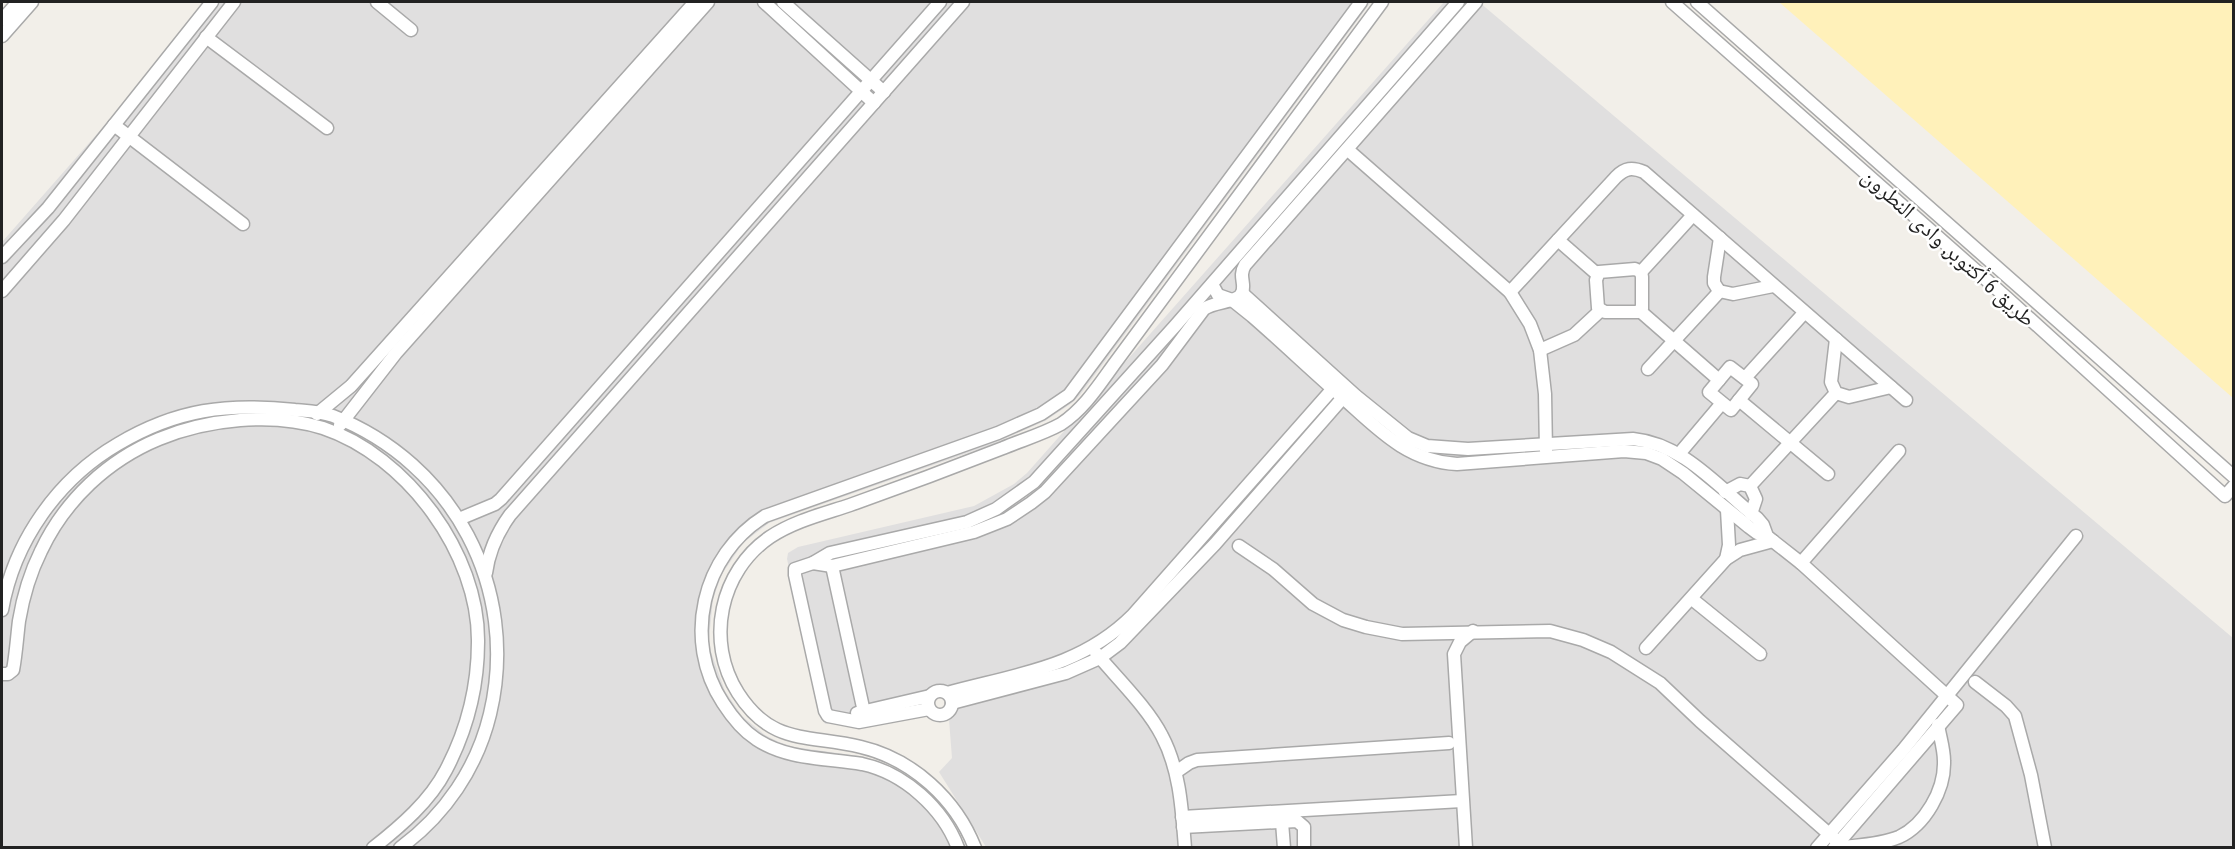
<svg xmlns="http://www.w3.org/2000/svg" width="2235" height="849" viewBox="0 0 2235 849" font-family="'PT Sans Narrow','Noto Naskh Arabic',sans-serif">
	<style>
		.residential { fill: #e0dfdf }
		.sand { fill: #fff1ba }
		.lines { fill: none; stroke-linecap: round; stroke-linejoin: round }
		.minor-casing { stroke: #a9a9a9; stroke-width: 15 }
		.minor { stroke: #fff; stroke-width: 12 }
		.labels { text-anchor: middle; stroke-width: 5; stroke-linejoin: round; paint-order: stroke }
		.street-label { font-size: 22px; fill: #222; stroke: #fff }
	</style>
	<rect width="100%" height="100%" fill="#f2efe9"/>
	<g class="residential">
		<path d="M 213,2 L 1371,2 L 1080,395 L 1072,403 L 1045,421 L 993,444 L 769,523 L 743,543 L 722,574 L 713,599 L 709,639 L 711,652 L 725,691 L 742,716 L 765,735 L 779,742 L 794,747 L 866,757 L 896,769 L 923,787 L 935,798 L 954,823 L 966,847 L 2,848 L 2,242 Z"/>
		<path d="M 1444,2 L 1479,2 L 2233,638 L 2233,847 L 986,847 L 939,772 L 952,758 L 947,694 L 825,724 L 787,559 L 788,553 L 798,547 L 974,506 L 1014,484 L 1027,473 Z"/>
	</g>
	<path class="sand" d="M 1779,2 L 2233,2 L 2233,398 Z"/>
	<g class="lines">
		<g class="minor-casing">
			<g id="minor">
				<path d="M 377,2 L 411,30"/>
				<path d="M 764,2 L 874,103"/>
				<path d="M 783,2 L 884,92"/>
				<path d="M 1672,2 L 2007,298 L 2225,496 L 2234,486"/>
				<path d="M 1697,2 L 2234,477"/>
				<path d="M 2,20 L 18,2"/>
				<path d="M 2,36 L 32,2"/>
				<path d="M 206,37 L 327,128"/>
				<path d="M 114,125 L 243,224"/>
				<path d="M 1348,150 L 1510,292 L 1530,324 L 1540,350 L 1545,394 L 1546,451"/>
				<path d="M 1720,238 L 1714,277 L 1714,283 L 1719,291 L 1733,294 L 1773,286"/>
				<path d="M 1558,240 L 1597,274"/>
				<path d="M 2,257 L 48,208 L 212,2"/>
				<path d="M 1635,269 L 1641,272 L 1642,277 L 1642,309 L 1637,312 L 1605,312 L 1598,308 L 1596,280 L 1599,272 Z"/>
				<path d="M 1641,272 L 1693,215"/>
				<path d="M 1212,284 L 1218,295 L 1232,300 L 1252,316 C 1282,342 1311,370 1341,396 C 1377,428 1406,461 1457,464 L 1624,451 L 1646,453 L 1662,459 L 1683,473 L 1749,527 L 1757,533 L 1767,536"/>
				<path d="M 2,291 L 64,220 L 234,2"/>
				<path d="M 1510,292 L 1616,177 C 1625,168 1632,167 1644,172 L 1906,400"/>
				<path d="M 1242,293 L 1356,396 L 1408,438 L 1427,446 L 1468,449 L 1633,439 C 1684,444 1719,488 1757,518 L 1763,525 L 1767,536 L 1773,541 L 1801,563 L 1957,705 L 1834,848"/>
				<path d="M 1640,311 L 1719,380"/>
				<path d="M 1836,339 L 1831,382 L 1836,393 L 1849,397 L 1891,387"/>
				<path d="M 1540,350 L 1574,335 L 1601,310"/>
				<path d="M 1730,367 L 1752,384 L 1731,410 L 1709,392 Z"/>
				<path d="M 1648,369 L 1720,291"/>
				<path d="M 1745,378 L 1804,313"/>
				<path d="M 1739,400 L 1828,474"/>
				<path d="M 317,414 L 351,386 L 695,2"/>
				<path d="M 340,425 L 396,353 L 708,2"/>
				<path d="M 1679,454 L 1722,403"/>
				<path d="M 1750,486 L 1836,393"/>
				<path d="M 1725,492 L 1740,484 L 1750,486 L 1756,499 L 1751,514"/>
				<path d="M 459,519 L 495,504 L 501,499 L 940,2"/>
				<path d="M 1239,546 L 1273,569 L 1313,604 L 1343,620 L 1366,627 L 1402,634 L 1550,631 L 1583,640 L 1611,652 L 1660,683 L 1700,721 L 1844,847"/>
				<path d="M 1726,559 L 1729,545 L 1727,510"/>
				<path d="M 813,563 L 832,566 L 974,532 L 1007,519 L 1031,503 L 1045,492 L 1162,365 L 1204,309 C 1214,301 1238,303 1242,293 C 1246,283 1238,277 1245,265 L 1476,2"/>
				<path d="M 1801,563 L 1899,451"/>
				<path d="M 832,566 L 864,712"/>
				<path d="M 486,573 C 489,550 497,533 510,515 L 963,2"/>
				<path d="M 1692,599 L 1760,654"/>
				<path d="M 2,610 C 14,541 58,479 118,444 C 177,409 227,403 295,410 C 308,411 320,411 333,416 C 453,463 520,588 490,714 C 477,768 445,815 400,848"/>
				<path d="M 1646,648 L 1726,559 L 1740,550 L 1773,541"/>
				<path d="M 1096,653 C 1116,677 1148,708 1162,736 C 1180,770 1182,810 1185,848"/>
				<path d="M 2,674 L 8,674 L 13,670 C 16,654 17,637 19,621 C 23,597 30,573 41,551 C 65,500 108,460 159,439 C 207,419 273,412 323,428 C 407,456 479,554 478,642 C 478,687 467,730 446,770 C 430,801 401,826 373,848"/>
				<path d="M 1975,682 L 2006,706 L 2015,716 L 2031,775 L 2045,848"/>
				<circle cx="940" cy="703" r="12"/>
				<path d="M 947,693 C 1016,674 1080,668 1133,615 L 1337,384"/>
				<path d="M 952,703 L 1066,673 L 1100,658 L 1120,643 L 1215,544 L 1347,393"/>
				<path d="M 929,709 L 859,722 L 828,716 L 825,711 L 795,575 L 795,569 L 813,563 L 830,553 L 967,522 L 996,509 L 1034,482 L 1175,326 L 1458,2"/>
				<path d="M 857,713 L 930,696"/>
				<path d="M 1176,772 L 1189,763 L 1197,760 L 1449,743"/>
				<path d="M 1182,817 L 1462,801"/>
				<path d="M 1282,822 L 1284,848"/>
				<path d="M 1183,827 L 1297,821 L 1304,827 L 1304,848"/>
				<path d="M 1844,847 C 1862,845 1882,844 1899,837 C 1925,825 1945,790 1944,761 C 1944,749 1940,737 1938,725"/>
				<path d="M 958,848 C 943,808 904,773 862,764 C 827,758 787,760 756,739 C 742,730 732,717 723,703 C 682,640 702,555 765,516 L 998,433 L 1041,414 L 1069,395 L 1361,2"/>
				<path d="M 975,848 C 956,799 912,759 861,747 C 808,734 772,746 738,693 C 705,641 720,571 770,537 C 794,521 823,514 850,505 C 901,487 952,468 1003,448 C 1022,440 1043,434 1061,424 C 1084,409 1099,385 1115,363 L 1382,2"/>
				<path d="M 1466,848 L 1454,654 L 1460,642 L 1473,631"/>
				<path d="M 1817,848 L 1903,750 L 2076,536"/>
			</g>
		</g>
		<use href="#minor" class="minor"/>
	</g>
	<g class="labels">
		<g class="street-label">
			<text transform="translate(1949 247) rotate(42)" y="8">طريق 6 أكتوبر, وادى النطرون</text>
		</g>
	</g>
	<rect width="2235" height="849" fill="none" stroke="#222222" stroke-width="6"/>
</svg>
